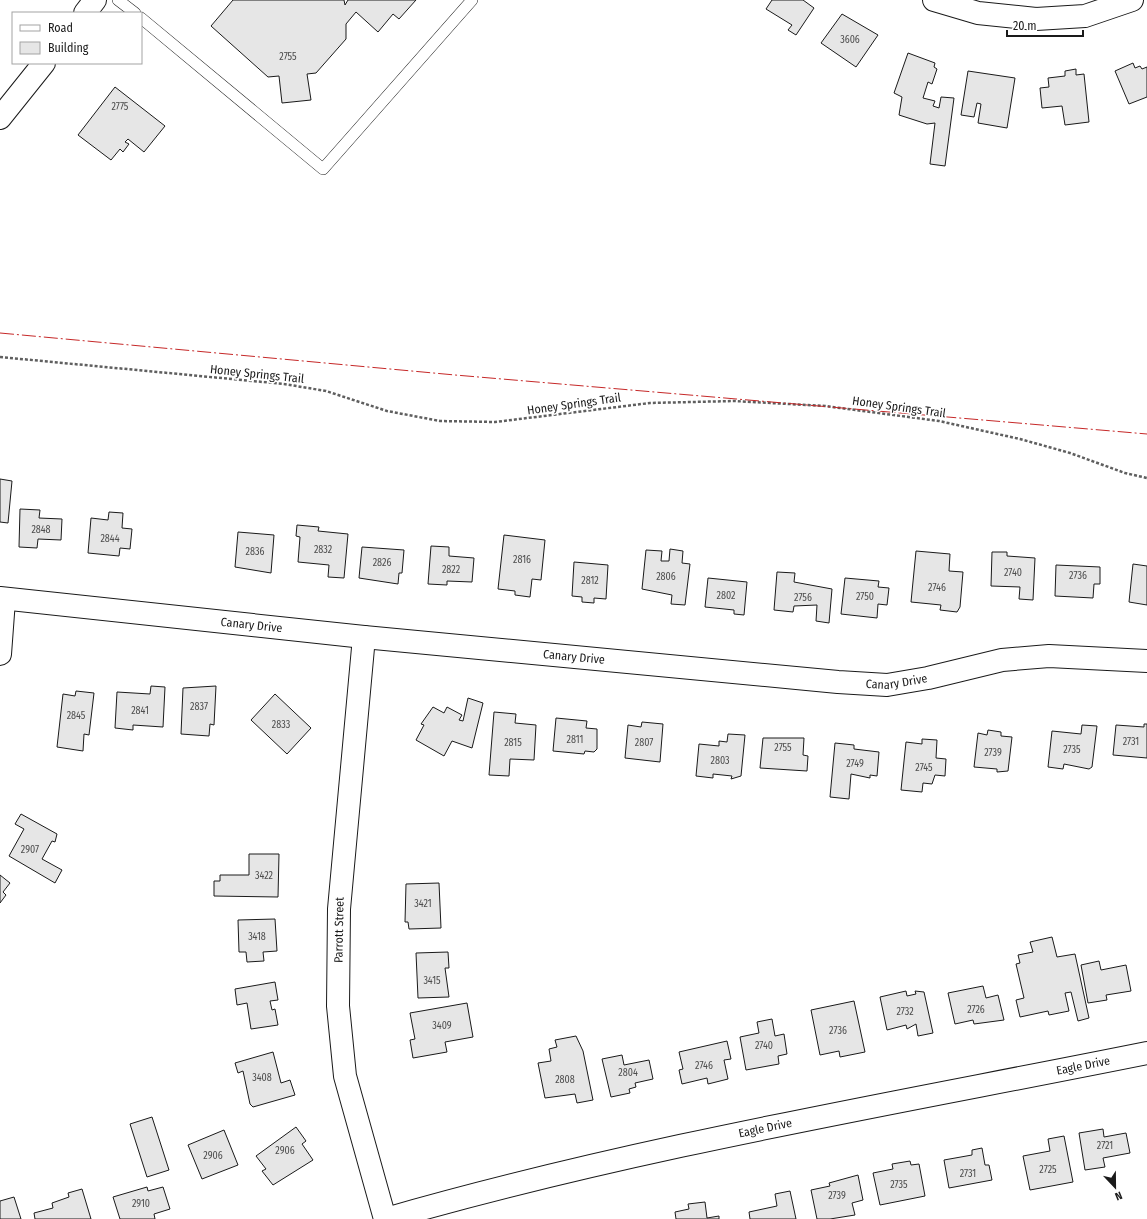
<svg xmlns="http://www.w3.org/2000/svg" width="1147" height="1219" viewBox="0 0 1147 1219" font-family="'Fira Sans Condensed',sans-serif">
	<style>
		.building { fill: #e6e6e6; stroke: #1a1a1a }
		.lines { fill: none; stroke-linecap: round; stroke-linejoin: round }
		.lane-casing { stroke: #1a1a1a; stroke-width: 12 }
		.street-casing { stroke: #1a1a1a; stroke-width: 24 }
		.secondary-casing { stroke: #1a1a1a; stroke-width: 24 }
		.path { stroke: #5f5f5f; stroke-width: 2.5; stroke-dasharray: 3 2; stroke-linecap: butt }
		.lane { stroke: #fff; stroke-width: 11 }
		.street { stroke: #fff; stroke-width: 22 }
		.secondary { stroke: #fff; stroke-width: 22 }
		.power { stroke: #c62828; stroke-width: 1; stroke-dasharray: 14 3 2 3; stroke-linecap: butt }
		.labels { text-anchor: middle; stroke-width: 3; stroke-linejoin: round; paint-order: stroke }
		.number-label { font-size: 10px; fill: #4d4d4d }
		.street-label { font-size: 12px; fill: #1a1a1a; stroke: #fff }
	</style>
	<rect width="100%" height="100%" fill="#fff"/>
	<g class="building">
		<path d="M 233,0 L 344,0 L 345,5 L 348,0 L 416,0 L 399,19 L 393,14 L 378,32 L 356,12 L 346,24 L 346,39 L 316,73 L 307,74 L 311,100 L 282,103 L 279,76 L 268,77 L 211,26 Z"/>
		<path d="M 772,0 L 803,0 L 814,8 L 796,35 L 788,30 L 792,25 L 766,9 Z"/>
		<path d="M 842,14 L 878,35 L 856,67 L 821,43 Z"/>
		<path d="M 908,53 L 935,63 L 934,67 L 937,69 L 932,84 L 928,82 L 923,98 L 935,101 L 933,106 L 939,108 L 941,97 L 954,98 L 945,166 L 930,164 L 935,123 L 927,124 L 899,115 L 902,97 L 894,93 Z"/>
		<path d="M 1133,63 L 1135,68 L 1140,66 L 1142,69 L 1147,67 L 1147,97 L 1129,104 L 1115,71 Z"/>
		<path d="M 1076,69 L 1076,75 L 1084,74 L 1089,122 L 1065,125 L 1062,106 L 1042,108 L 1040,88 L 1049,87 L 1048,78 L 1065,76 L 1065,71 Z"/>
		<path d="M 968,71 L 1015,78 L 1007,128 L 978,123 L 981,104 L 977,103 L 974,117 L 961,115 Z"/>
		<path d="M 115,87 L 165,126 L 144,152 L 128,139 L 125,142 L 129,144 L 123,152 L 120,149 L 111,160 L 78,135 Z"/>
		<path d="M 0,479 L 12,481 L 8,523 L 0,522 Z"/>
		<path d="M 20,509 L 40,510 L 39,518 L 62,519 L 61,540 L 38,539 L 37,548 L 19,547 Z"/>
		<path d="M 109,512 L 123,513 L 122,528 L 132,529 L 130,549 L 120,548 L 119,556 L 88,553 L 91,518 L 108,520 Z"/>
		<path d="M 297,525 L 319,527 L 318,531 L 348,534 L 344,578 L 328,577 L 329,565 L 298,562 L 300,537 L 296,536 Z"/>
		<path d="M 238,532 L 274,535 L 271,573 L 235,567 Z"/>
		<path d="M 504,535 L 545,540 L 541,580 L 532,579 L 530,597 L 515,595 L 515,591 L 498,589 Z"/>
		<path d="M 431,546 L 449,547 L 449,556 L 474,558 L 472,582 L 447,581 L 447,585 L 428,584 Z"/>
		<path d="M 362,547 L 404,550 L 402,573 L 399,573 L 398,584 L 359,578 Z"/>
		<path d="M 670,549 L 683,551 L 682,563 L 690,564 L 685,605 L 671,604 L 672,595 L 642,589 L 646,550 L 662,551 L 661,561 L 669,561 Z"/>
		<path d="M 916,551 L 950,554 L 949,571 L 963,572 L 960,607 L 957,612 L 940,610 L 941,605 L 911,602 Z"/>
		<path d="M 992,552 L 1007,552 L 1007,556 L 1035,558 L 1033,600 L 1019,599 L 1020,587 L 991,586 Z"/>
		<path d="M 574,562 L 608,565 L 606,599 L 594,598 L 594,603 L 582,602 L 582,597 L 572,596 Z"/>
		<path d="M 1133,564 L 1147,566 L 1147,605 L 1129,602 Z"/>
		<path d="M 1056,565 L 1100,567 L 1100,584 L 1094,584 L 1093,598 L 1055,596 Z"/>
		<path d="M 777,572 L 795,573 L 794,582 L 832,589 L 829,623 L 816,621 L 817,605 L 794,606 L 793,612 L 774,610 Z"/>
		<path d="M 708,578 L 747,582 L 744,615 L 734,614 L 734,610 L 705,607 Z"/>
		<path d="M 845,578 L 879,581 L 878,587 L 889,588 L 887,605 L 878,604 L 877,618 L 841,614 Z"/>
		<path d="M 151,686 L 165,687 L 163,727 L 133,725 L 133,730 L 115,728 L 117,692 L 150,694 Z"/>
		<path d="M 216,686 L 214,725 L 210,724 L 209,736 L 181,734 L 183,688 Z"/>
		<path d="M 76,691 L 94,693 L 89,735 L 84,734 L 83,751 L 57,747 L 63,694 L 75,696 Z"/>
		<path d="M 275,694 L 311,728 L 287,754 L 251,720 Z"/>
		<path d="M 468,698 L 483,703 L 472,748 L 452,741 L 444,756 L 416,740 L 424,725 L 421,724 L 433,707 L 444,713 L 447,707 L 462,715 L 459,720 L 463,721 Z"/>
		<path d="M 494,712 L 516,714 L 515,723 L 536,725 L 534,760 L 510,759 L 509,776 L 489,775 Z"/>
		<path d="M 556,718 L 587,721 L 586,728 L 597,729 L 597,749 L 594,752 L 585,751 L 584,754 L 553,751 Z"/>
		<path d="M 642,722 L 663,724 L 660,762 L 625,758 L 628,725 L 641,727 Z"/>
		<path d="M 1144,724 L 1147,724 L 1147,758 L 1113,755 L 1116,725 L 1144,727 Z"/>
		<path d="M 1082,725 L 1097,726 L 1092,767 L 1089,769 L 1064,764 L 1063,769 L 1048,767 L 1052,731 L 1081,734 Z"/>
		<path d="M 988,730 L 1001,732 L 1001,736 L 1012,737 L 1008,771 L 997,772 L 997,769 L 974,767 L 978,733 L 987,735 Z"/>
		<path d="M 728,734 L 745,735 L 741,776 L 731,779 L 732,776 L 713,774 L 713,778 L 696,776 L 699,744 L 719,746 L 719,741 L 727,742 Z"/>
		<path d="M 763,738 L 804,738 L 803,755 L 808,756 L 807,771 L 760,768 Z"/>
		<path d="M 922,739 L 937,740 L 936,758 L 946,759 L 945,776 L 935,775 L 932,784 L 923,783 L 922,792 L 901,790 L 906,742 L 922,744 Z"/>
		<path d="M 835,743 L 854,745 L 854,749 L 879,752 L 877,776 L 870,775 L 870,778 L 851,774 L 849,799 L 830,797 Z"/>
		<path d="M 21,814 L 57,834 L 55,842 L 52,841 L 42,859 L 62,870 L 55,883 L 9,856 L 24,829 L 15,824 Z"/>
		<path d="M 249,854 L 279,854 L 278,897 L 214,896 L 214,881 L 220,881 L 220,875 L 249,875 Z"/>
		<path d="M 0,875 L 10,883 L 3,892 L 6,895 L 0,903 Z"/>
		<path d="M 439,883 L 441,928 L 409,929 L 408,922 L 405,922 L 406,884 Z"/>
		<path d="M 275,919 L 277,951 L 263,952 L 264,961 L 247,962 L 246,952 L 239,952 L 238,920 Z"/>
		<path d="M 1052,937 L 1057,957 L 1075,954 L 1089,1018 L 1078,1021 L 1071,992 L 1065,993 L 1069,1011 L 1049,1015 L 1048,1011 L 1020,1017 L 1016,1000 L 1024,998 L 1016,964 L 1020,963 L 1018,955 L 1033,952 L 1030,942 Z"/>
		<path d="M 448,952 L 449,968 L 445,968 L 449,997 L 418,998 L 416,953 Z"/>
		<path d="M 1099,961 L 1101,970 L 1126,965 L 1131,991 L 1106,995 L 1107,1000 L 1088,1003 L 1081,965 Z"/>
		<path d="M 275,982 L 278,1000 L 270,1001 L 272,1010 L 275,1009 L 278,1025 L 251,1029 L 247,1003 L 237,1005 L 235,989 Z"/>
		<path d="M 983,986 L 986,998 L 998,995 L 1004,1020 L 974,1024 L 973,1020 L 955,1024 L 948,993 Z"/>
		<path d="M 906,991 L 907,996 L 916,994 L 915,991 L 924,992 L 933,1033 L 918,1036 L 916,1024 L 907,1029 L 906,1025 L 887,1030 L 880,997 Z"/>
		<path d="M 854,1001 L 865,1052 L 840,1057 L 839,1051 L 820,1055 L 811,1010 Z"/>
		<path d="M 467,1003 L 473,1037 L 445,1042 L 447,1052 L 413,1058 L 410,1040 L 415,1039 L 410,1013 Z"/>
		<path d="M 772,1019 L 775,1036 L 784,1034 L 787,1054 L 778,1056 L 779,1064 L 746,1070 L 740,1037 L 759,1033 L 757,1022 Z"/>
		<path d="M 576,1036 L 583,1051 L 593,1100 L 577,1103 L 575,1094 L 545,1098 L 538,1063 L 551,1061 L 549,1049 L 557,1047 L 555,1040 Z"/>
		<path d="M 727,1041 L 731,1059 L 724,1060 L 728,1079 L 708,1084 L 707,1078 L 682,1084 L 679,1070 L 683,1069 L 679,1052 Z"/>
		<path d="M 273,1052 L 281,1083 L 290,1080 L 295,1095 L 253,1107 L 250,1104 L 243,1071 L 238,1073 L 235,1063 Z"/>
		<path d="M 622,1055 L 624,1065 L 649,1060 L 653,1079 L 635,1083 L 636,1087 L 629,1089 L 630,1093 L 611,1097 L 602,1059 Z"/>
		<path d="M 152,1117 L 169,1170 L 147,1177 L 130,1124 Z"/>
		<path d="M 296,1127 L 306,1141 L 302,1144 L 313,1160 L 273,1185 L 262,1171 L 266,1169 L 256,1156 Z"/>
		<path d="M 1103,1129 L 1104,1137 L 1126,1133 L 1130,1153 L 1103,1158 L 1105,1167 L 1085,1170 L 1079,1133 Z"/>
		<path d="M 224,1130 L 238,1165 L 202,1179 L 188,1145 Z"/>
		<path d="M 1064,1136 L 1073,1182 L 1030,1190 L 1023,1156 L 1050,1151 L 1048,1139 Z"/>
		<path d="M 982,1148 L 985,1165 L 989,1165 L 992,1180 L 949,1188 L 944,1160 L 972,1155 L 972,1150 Z"/>
		<path d="M 910,1161 L 911,1165 L 919,1164 L 925,1196 L 880,1205 L 873,1173 L 893,1169 L 892,1164 Z"/>
		<path d="M 858,1175 L 863,1200 L 852,1203 L 855,1215 L 830,1219 L 817,1219 L 811,1190 L 830,1186 L 829,1183 Z"/>
		<path d="M 147,1187 L 148,1191 L 163,1187 L 170,1209 L 154,1214 L 155,1219 L 120,1219 L 113,1197 Z"/>
		<path d="M 82,1189 L 91,1219 L 35,1219 L 34,1213 L 53,1208 L 52,1203 L 69,1197 L 68,1193 Z"/>
		<path d="M 790,1191 L 796,1219 L 750,1219 L 749,1212 L 777,1206 L 775,1194 Z"/>
		<path d="M 14,1197 L 21,1219 L 0,1219 L 0,1201 Z"/>
		<path d="M 705,1202 L 707,1218 L 719,1216 L 719,1219 L 676,1219 L 675,1212 L 689,1209 L 688,1204 Z"/>
	</g>
	<g class="lines">
		<g class="lane-casing">
			<g id="lane">
				<path d="M 118,0 L 135,13"/>
				<path d="M 141,18 L 323,169 L 472,0"/>
			</g>
		</g>
		<g class="street-casing">
			<g id="street">
				<path d="M 934,0 L 978,13 L 1036,19 L 1085,16 L 1132,0"/>
				<path id="s1" d="M 0,598 L 364,637 L 838,682 L 887,685 L 928,678 L 1002,660 L 1049,656 L 1147,661"/>
				<path d="M 364,637 L 339,909 L 338,1006 L 345,1076 L 385,1219"/>
				<path d="M 0,654 L 4,600"/>
				<path id="s2" d="M 386,1219 C 636,1147 893,1104 1147,1053"/>
			</g>
		</g>
		<g class="secondary-casing">
			<g id="secondary">
				<path d="M 85,13 L 95,0"/>
				<path d="M 0,118 L 44,63"/>
			</g>
		</g>
		<path class="path" d="M 0,357 L 284,384 L 326,391 L 387,411 L 440,421 L 495,422 L 650,403 L 734,401 L 825,406 L 939,421 L 1020,439 L 1070,453 L 1125,473 L 1147,478"/>
		<use href="#lane" class="lane"/>
		<use href="#street" class="street"/>
		<use href="#secondary" class="secondary"/>
		<path class="power" d="M 0,333 L 455,375 L 1147,434"/>
	</g>
	<g class="labels">
		<g class="number-label">
			<text x="850" y="43">3606</text>
			<text x="288" y="60">2755</text>
			<text x="120" y="110">2775</text>
			<text x="41" y="533">2848</text>
			<text x="110" y="542">2844</text>
			<text x="323" y="553">2832</text>
			<text x="255" y="555">2836</text>
			<text x="522" y="563">2816</text>
			<text x="382" y="566">2826</text>
			<text x="451" y="573">2822</text>
			<text x="1013" y="576">2740</text>
			<text x="1078" y="579">2736</text>
			<text x="666" y="580">2806</text>
			<text x="590" y="584">2812</text>
			<text x="937" y="591">2746</text>
			<text x="726" y="599">2802</text>
			<text x="865" y="600">2750</text>
			<text x="803" y="601">2756</text>
			<text x="199" y="710">2837</text>
			<text x="140" y="714">2841</text>
			<text x="76" y="719">2845</text>
			<text x="281" y="728">2833</text>
			<text x="575" y="743">2811</text>
			<text x="1131" y="745">2731</text>
			<text x="513" y="746">2815</text>
			<text x="644" y="746">2807</text>
			<text x="783" y="751">2755</text>
			<text x="1072" y="753">2735</text>
			<text x="993" y="756">2739</text>
			<text x="720" y="764">2803</text>
			<text x="855" y="767">2749</text>
			<text x="924" y="771">2745</text>
			<text x="30" y="853">2907</text>
			<text x="264" y="879">3422</text>
			<text x="423" y="907">3421</text>
			<text x="257" y="940">3418</text>
			<text x="432" y="984">3415</text>
			<text x="976" y="1013">2726</text>
			<text x="905" y="1015">2732</text>
			<text x="442" y="1029">3409</text>
			<text x="838" y="1034">2736</text>
			<text x="764" y="1049">2740</text>
			<text x="704" y="1069">2746</text>
			<text x="628" y="1076">2804</text>
			<text x="262" y="1081">3408</text>
			<text x="565" y="1083">2808</text>
			<text x="1105" y="1149">2721</text>
			<text x="285" y="1154">2906</text>
			<text x="213" y="1159">2906</text>
			<text x="1048" y="1173">2725</text>
			<text x="968" y="1177">2731</text>
			<text x="899" y="1188">2735</text>
			<text x="837" y="1199">2739</text>
			<text x="141" y="1207">2910</text>
		</g>
		<g class="street-label">
			<text transform="translate(257 374) rotate(6)" y="4">Honey Springs Trail</text>
			<text transform="translate(574 404) rotate(-8)" y="4">Honey Springs Trail</text>
			<text transform="translate(899 407) rotate(8)" y="4">Honey Springs Trail</text>
			<text dy="4" stroke="none"><textPath href="#s1" startOffset="253">Canary Drive</textPath></text>
			<text dy="4" stroke="none"><textPath href="#s1" startOffset="577">Canary Drive</textPath></text>
			<text dy="4" stroke="none"><textPath href="#s1" startOffset="901">Canary Drive</textPath></text>
			<text transform="translate(339 930) rotate(-89)" y="4">Parrott Street</text>
			<text dy="4" stroke="none"><textPath href="#s2" startOffset="714">Eagle Drive</textPath></text>
			<text dy="4" stroke="none"><textPath href="#s2" startOffset="390">Eagle Drive</textPath></text>
		</g>
	</g>
	<rect x="12" y="12" width="130" height="52" fill="#ffffff" stroke="#a3a3a3"/>
	<rect x="20" y="25" width="20" height="6" fill="#ffffff" stroke="#a3a3a3"/>
	<text x="48" y="32" font-size="12" fill="#1a1a1a">Road</text>
	<rect x="20" y="42" width="20" height="12" fill="#e6e6e6" stroke="#a3a3a3"/>
	<text x="48" y="52" font-size="12" fill="#1a1a1a">Building</text>
	<g transform="translate(1115 1187) rotate(158)" stroke="#ffffff" stroke-width="3" paint-order="stroke">
	<path d="M0-3L7 15L0 10L-7 15Z" fill="#1a1a1a"/>
	<text y="-6" font-size="11" font-weight="bold" text-anchor="middle" fill="#1a1a1a">N</text>
	</g>
	<path d="M1007 30v6h76v-6" fill="none" stroke="#1a1a1a" stroke-width="2"/>
	<text x="1013" y="30" font-size="12" fill="#1a1a1a" stroke="#ffffff" stroke-width="3" paint-order="stroke">20 m</text>
</svg>
